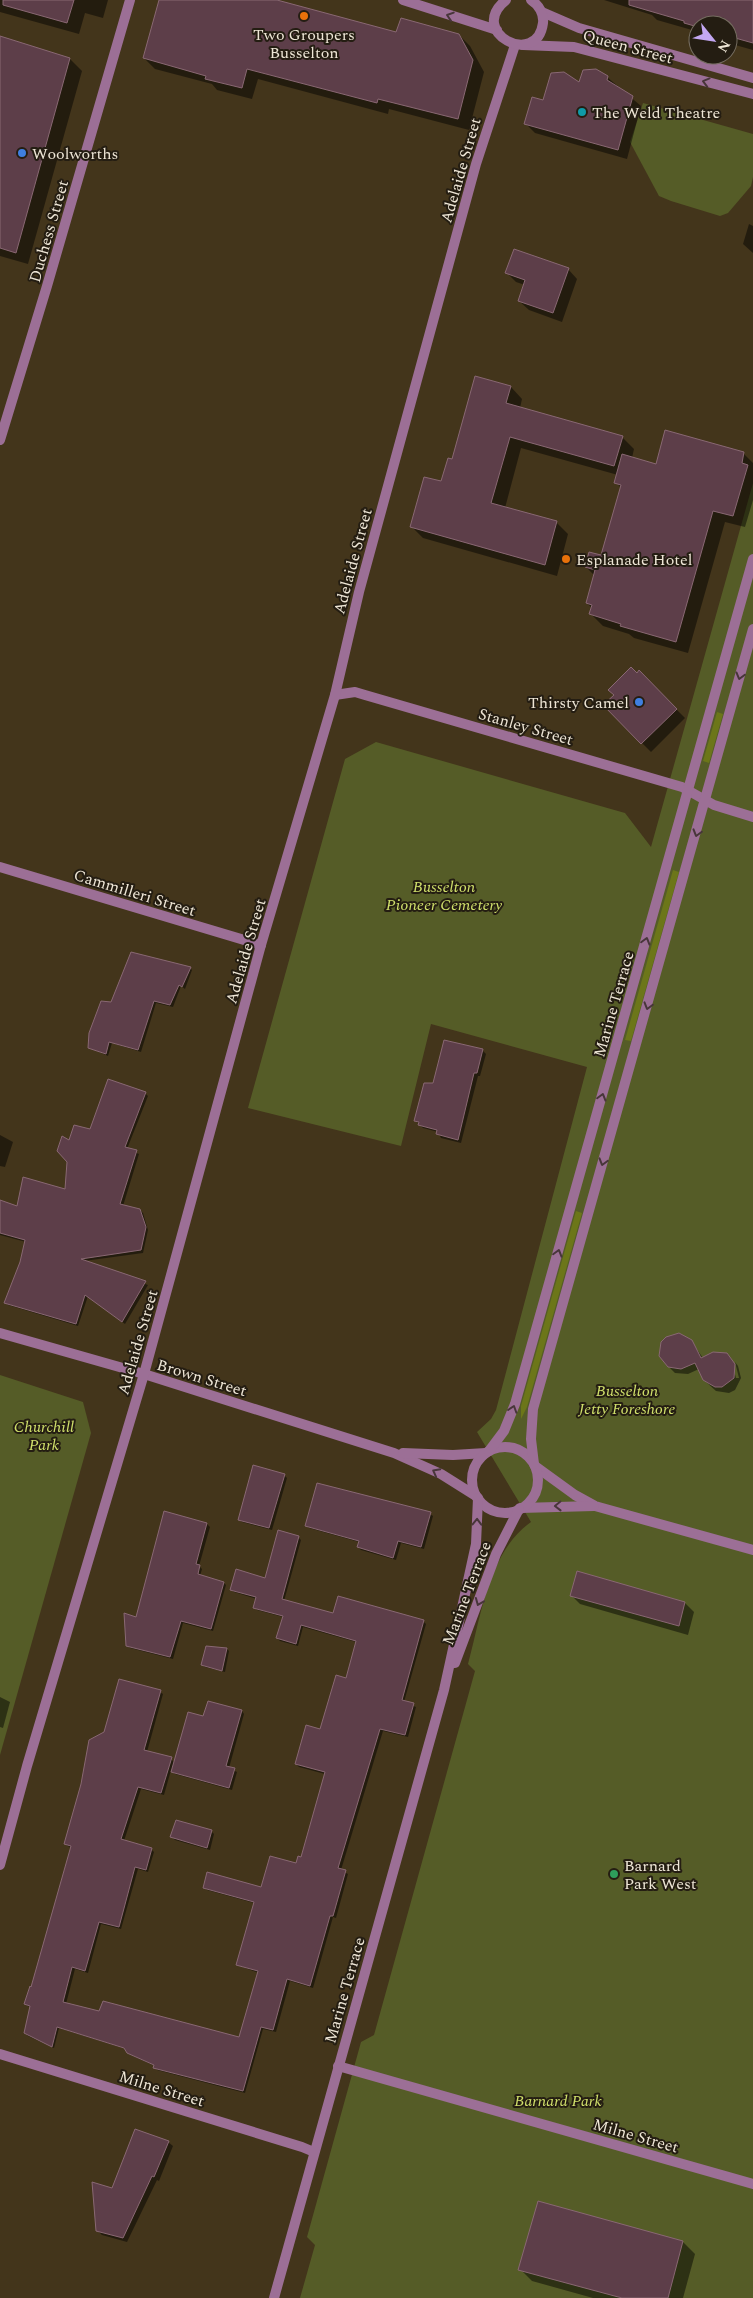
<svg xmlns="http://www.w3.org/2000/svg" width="753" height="2298" viewBox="0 0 753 2298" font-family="Spectral,serif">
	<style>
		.green { fill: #555c27 }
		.forest { fill: #6c7619 }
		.shadow { fill: #0007 }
		.building { fill: #5d3e49; stroke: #896873 }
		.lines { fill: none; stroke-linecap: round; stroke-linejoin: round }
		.minor { stroke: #9c6f96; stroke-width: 10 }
		.tertiary { stroke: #9c6f96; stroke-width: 10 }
		.oneway { stroke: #48363a }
		.food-dot { fill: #e8710a; stroke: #241d12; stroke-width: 2 }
		.culture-dot { fill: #0f9aa8; stroke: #241d12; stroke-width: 2 }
		.shop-dot { fill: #3f7fe0; stroke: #241d12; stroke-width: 2 }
		.leisure-dot { fill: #2e9e5b; stroke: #241d12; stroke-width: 2 }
		.labels { text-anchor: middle; stroke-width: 4; stroke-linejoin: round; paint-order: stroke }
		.poi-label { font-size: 16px; fill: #eee6d6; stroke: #241d12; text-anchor: start }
		.street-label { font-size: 16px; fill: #eee6d6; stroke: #241d12 }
		.park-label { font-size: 16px; font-style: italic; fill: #d0e06b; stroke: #241d12 }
	</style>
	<rect width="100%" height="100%" fill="#43351b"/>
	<g class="green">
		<path d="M 643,103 L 753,134 L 753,177 L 751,186 L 728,213 L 720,216 L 671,201 L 659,196 L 630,142 Z"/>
		<path d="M 753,483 L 753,2298 L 300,2298 L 315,2245 L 307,2237 L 361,2042 L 374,2035 L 475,1671 L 468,1664 C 481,1617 488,1552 531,1522 L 477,1432 L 491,1419 L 496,1410 L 587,1067 L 431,1024 L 401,1146 L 248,1108 L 345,759 L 376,742 L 625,813 L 651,847 Z"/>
		<path d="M 0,1375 L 83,1402 L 91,1433 L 0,1755 Z"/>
	</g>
	<g class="forest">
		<path d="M 717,712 L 723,714 L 709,763 L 703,761 Z"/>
		<path d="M 673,870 L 679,872 L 631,1041 L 625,1040 Z"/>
		<path d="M 576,1211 L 582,1213 L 527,1407 L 521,1419 L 521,1406 Z"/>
	</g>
	<g class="shadow">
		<path d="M 0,0 L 108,0 L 103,18 L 85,13 L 79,34 L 0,12 Z"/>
		<path d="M 160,0 L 279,0 L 279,2 L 397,34 L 459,35 L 470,46 L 484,72 L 469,130 L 389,109 L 388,114 L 258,79 L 252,99 L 217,90 L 212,84 L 155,69 L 144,58 Z"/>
		<path d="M 604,0 L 753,0 L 753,50 L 728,43 L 728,25 L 698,25 L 698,34 L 692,30 L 657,20 L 652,15 Z"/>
		<path d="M 0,38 L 70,59 L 82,71 L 28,264 L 0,256 Z"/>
		<path d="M 607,77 L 641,106 L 627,159 L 535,133 L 526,124 L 544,102 L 580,84 Z"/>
		<path d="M 749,224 L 753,226 L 753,253 L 743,244 Z"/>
		<path d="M 568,269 L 577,279 L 562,322 L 529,310 L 519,301 L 525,285 L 516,282 L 507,273 Z"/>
		<path d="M 511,387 L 522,399 L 520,408 L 622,437 L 634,449 L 632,458 L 657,465 L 744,454 L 753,463 L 753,500 L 745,527 L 725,522 L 688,653 L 634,638 L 629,634 L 603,626 L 591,614 L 592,608 L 587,603 L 595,576 L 586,567 L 602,557 L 621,488 L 616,482 L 618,475 L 521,448 L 505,508 L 556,522 L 568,534 L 557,576 L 423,538 L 411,526 L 442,483 L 453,461 Z"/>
		<path d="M 639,672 L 685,718 L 651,752 L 605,706 Z"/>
		<path d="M 190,968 L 192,970 L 185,989 L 181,986 L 173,1007 L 156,1003 L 141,1052 L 112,1043 L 108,1056 L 89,1047 L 112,1003 Z"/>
		<path d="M 482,1050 L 486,1054 L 480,1076 L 478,1076 L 461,1143 L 441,1138 L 438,1132 L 423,1128 L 416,1121 L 434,1084 Z"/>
		<path d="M 145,1093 L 148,1096 L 127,1149 L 139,1154 L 123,1206 L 140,1210 L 143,1213 L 148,1230 L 143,1253 L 84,1261 L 148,1285 L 125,1324 L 88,1296 L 78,1326 L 8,1305 L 6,1303 L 21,1262 L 26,1242 L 0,1235 L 0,1201 L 18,1207 L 67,1190 L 70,1142 L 91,1131 Z"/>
		<path d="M 0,1135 L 13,1142 L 5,1167 L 0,1166 Z"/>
		<path d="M 691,1341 L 703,1358 L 727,1355 L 731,1359 L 736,1378 L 739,1378 L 735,1362 L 738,1366 L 741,1378 L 735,1390 L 729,1393 L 716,1391 L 704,1380 L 699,1369 L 688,1374 L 675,1373 L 668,1366 Z"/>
		<path d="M 284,1475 L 287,1478 L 272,1530 L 242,1522 L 239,1520 Z"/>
		<path d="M 165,1513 L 207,1524 L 210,1527 L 199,1566 L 202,1569 L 200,1576 L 224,1583 L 226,1585 L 213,1631 L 183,1623 L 173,1659 L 130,1648 L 127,1645 L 137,1618 Z"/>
		<path d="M 430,1514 L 433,1516 L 424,1549 L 401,1543 L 396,1560 L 361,1550 L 358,1547 L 359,1542 L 309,1528 L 306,1525 Z"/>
		<path d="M 298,1537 L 301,1540 L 284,1601 L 334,1615 L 423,1621 L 426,1624 L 404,1702 L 416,1707 L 408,1737 L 383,1731 L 341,1870 L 348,1874 L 336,1918 L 333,1917 L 313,1988 L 290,1981 L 276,2032 L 263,2029 L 245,2093 L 157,2070 L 155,2066 L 131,2055 L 126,2049 L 59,2028 L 54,2048 L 28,2036 L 25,2033 L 31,2008 L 25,2004 L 32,1989 L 71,1848 L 65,1844 L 106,1733 L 160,1692 L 163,1694 L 147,1752 L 171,1759 L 175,1763 L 204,1718 L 209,1702 L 242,1711 L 244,1714 L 229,1768 L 237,1772 L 232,1790 L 175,1774 L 171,1770 L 164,1795 L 141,1789 L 124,1841 L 151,1849 L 154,1852 L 148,1872 L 138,1869 L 121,1929 L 101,1924 L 88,1973 L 75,1969 L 66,2004 L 99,2013 L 240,2039 L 259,1973 L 237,1965 L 254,1903 L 207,1890 L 204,1887 L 262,1889 L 297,1865 L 302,1859 L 325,1774 L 299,1767 L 296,1764 L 321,1730 L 347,1679 L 356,1642 L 303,1627 L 298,1646 L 280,1641 L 277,1638 L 283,1617 L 257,1610 L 255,1608 L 257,1599 L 234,1592 L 231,1590 L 266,1579 Z"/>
		<path d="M 571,1595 L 685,1603 L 694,1612 L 688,1635 L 580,1604 Z"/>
		<path d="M 227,1649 L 229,1651 L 225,1672 L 205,1667 L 202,1665 Z"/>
		<path d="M 0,1697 L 10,1702 L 3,1728 L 0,1727 Z"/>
		<path d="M 211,1831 L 214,1834 L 210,1850 L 175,1840 L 172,1837 Z"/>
		<path d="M 168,2142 L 173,2146 L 159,2181 L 157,2180 L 127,2242 L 102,2235 L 97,2230 L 113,2190 Z"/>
		<path d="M 683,2242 L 695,2254 L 683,2298 L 593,2298 L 532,2281 L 520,2269 Z"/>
	</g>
	<g class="building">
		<path d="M 3,0 L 74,0 L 67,23 L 3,5 Z"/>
		<path d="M 159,0 L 277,0 L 396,32 L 401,18 L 459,34 L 473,60 L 458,119 L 378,99 L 377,103 L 247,69 L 242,88 L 205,79 L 206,76 L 143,58 Z"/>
		<path d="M 629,0 L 753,0 L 753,43 L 728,36 L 728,25 L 698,25 L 698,27 L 684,23 L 684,21 L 629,5 Z"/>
		<path d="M 0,36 L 70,58 L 16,253 L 0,248 Z"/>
		<path d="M 596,69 L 608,76 L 607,80 L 633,96 L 618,150 L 524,124 L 532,97 L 543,100 L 551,73 L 564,72 L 579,82 L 583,70 Z"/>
		<path d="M 514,249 L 569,268 L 553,313 L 518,301 L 525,280 L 505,273 Z"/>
		<path d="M 475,376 L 511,386 L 506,403 L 623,436 L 614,466 L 510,437 L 491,503 L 557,521 L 545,565 L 410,527 L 424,477 L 441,481 L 448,458 L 452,459 Z"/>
		<path d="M 665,430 L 744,452 L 742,463 L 748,465 L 733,516 L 713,511 L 676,642 L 620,626 L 621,624 L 589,614 L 592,605 L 586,603 L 595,570 L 585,567 L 589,552 L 601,555 L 621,485 L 614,483 L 622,454 L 656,464 Z"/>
		<path d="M 631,667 L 637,673 L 639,670 L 677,709 L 641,744 L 603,705 L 614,695 L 608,690 Z"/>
		<path d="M 131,952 L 191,967 L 182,987 L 179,985 L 170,1005 L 154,1001 L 138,1050 L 109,1042 L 106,1054 L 88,1048 L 89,1033 L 101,1001 L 111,1002 Z"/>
		<path d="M 444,1040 L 483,1049 L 477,1073 L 474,1073 L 458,1140 L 436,1134 L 437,1130 L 418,1125 L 419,1122 L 414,1121 L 424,1083 L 433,1083 Z"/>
		<path d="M 108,1079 L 146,1092 L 125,1147 L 137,1150 L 120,1204 L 140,1209 L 146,1227 L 141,1250 L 81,1259 L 146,1281 L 122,1322 L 85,1295 L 76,1324 L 4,1303 L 20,1262 L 25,1240 L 0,1233 L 0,1200 L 17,1206 L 23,1177 L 65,1189 L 67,1162 L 57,1151 L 62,1136 L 69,1140 L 74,1125 L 90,1129 Z"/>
		<path d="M 679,1333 L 692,1340 L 701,1358 L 713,1352 L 727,1353 L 735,1364 L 734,1378 L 722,1387 L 715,1387 L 703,1380 L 695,1363 L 681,1369 L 668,1367 L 659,1356 L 661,1342 L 666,1337 Z"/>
		<path d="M 253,1465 L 285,1474 L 269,1528 L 238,1520 Z"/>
		<path d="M 317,1483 L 431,1512 L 421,1547 L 398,1541 L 393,1558 L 357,1547 L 359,1541 L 305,1526 Z"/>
		<path d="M 164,1511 L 207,1523 L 196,1564 L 200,1565 L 198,1574 L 224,1582 L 211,1629 L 181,1621 L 170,1657 L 126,1646 L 124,1613 L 136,1617 Z"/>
		<path d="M 278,1530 L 299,1536 L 282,1599 L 333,1613 L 338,1596 L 424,1620 L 402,1700 L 414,1703 L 405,1735 L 380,1729 L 338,1868 L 346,1870 L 333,1916 L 330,1916 L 310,1986 L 287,1979 L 273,2030 L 261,2027 L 243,2091 L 153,2068 L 154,2065 L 127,2053 L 124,2048 L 57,2027 L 52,2047 L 24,2033 L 30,2006 L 24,2004 L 30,1986 L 31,1987 L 71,1846 L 64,1844 L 81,1784 L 89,1740 L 104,1732 L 119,1679 L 161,1690 L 144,1750 L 172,1757 L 161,1793 L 138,1787 L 121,1839 L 152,1848 L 146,1870 L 135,1867 L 119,1927 L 99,1922 L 85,1971 L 72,1967 L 63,2002 L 99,2011 L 103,2001 L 239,2037 L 258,1971 L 236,1965 L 254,1902 L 203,1888 L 207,1872 L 261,1887 L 270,1856 L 296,1863 L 298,1856 L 301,1857 L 325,1772 L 295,1764 L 306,1725 L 320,1729 L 336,1675 L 346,1678 L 356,1641 L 301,1625 L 296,1644 L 276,1638 L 283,1616 L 253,1608 L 256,1597 L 230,1590 L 236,1569 L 265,1578 Z"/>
		<path d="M 577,1571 L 685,1602 L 679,1626 L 570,1596 Z"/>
		<path d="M 206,1646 L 227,1648 L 222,1671 L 201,1665 Z"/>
		<path d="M 208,1701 L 242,1710 L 226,1766 L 235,1768 L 229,1788 L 171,1772 L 188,1712 L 203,1716 Z"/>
		<path d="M 176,1820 L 212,1830 L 207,1848 L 170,1837 Z"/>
		<path d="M 135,2129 L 169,2141 L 154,2177 L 152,2176 L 123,2238 L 96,2231 L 92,2182 L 112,2188 Z"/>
		<path d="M 538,2201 L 683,2241 L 668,2298 L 622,2298 L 518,2270 Z"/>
	</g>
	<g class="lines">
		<g class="minor">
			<path d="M 542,12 L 579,28 L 753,78"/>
			<path d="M 523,45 L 574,47 L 753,94"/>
			<path d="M 0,440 L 47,286 L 130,0"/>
			<path d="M 335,695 L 355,692 L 365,695 L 682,787 L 714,805 L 753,817"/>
			<path d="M 0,867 L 261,945"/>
			<path d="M 0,1333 L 144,1374 L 394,1453 L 441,1474 L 476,1496"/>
			<path d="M 403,1453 L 453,1455 L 486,1453"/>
			<path d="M 535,1466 L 575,1495 L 595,1506 L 753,1550"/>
			<path d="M 520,1508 L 594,1506"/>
			<path d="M 0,1865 L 27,1766 L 144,1374 L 261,945 L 335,695 L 359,592 L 476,164 L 515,45"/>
			<path d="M 0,2054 L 302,2147 L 314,2152"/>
			<path d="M 338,2066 L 753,2184"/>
		</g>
		<g class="tertiary">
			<path d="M 403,0 L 497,30"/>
			<path d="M 506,0 C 466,32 537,69 543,23 C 544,14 539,5 531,0"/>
			<circle cx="505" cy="1480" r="33"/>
			<path d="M 489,1451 L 504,1431 L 515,1404 L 753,559"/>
			<path d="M 534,1464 L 531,1439 L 533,1409 L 753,629"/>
			<path d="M 455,1663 L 496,1554 L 519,1509"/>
			<path d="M 274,2298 L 444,1690 L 476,1544 L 478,1498"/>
		</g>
	</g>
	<defs><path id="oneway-chevron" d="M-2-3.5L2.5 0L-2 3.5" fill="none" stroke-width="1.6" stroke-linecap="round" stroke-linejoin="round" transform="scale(1.25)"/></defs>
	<g class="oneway">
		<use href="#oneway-chevron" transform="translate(450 16) rotate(-162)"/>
		<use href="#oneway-chevron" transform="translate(706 82) rotate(-165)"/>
		<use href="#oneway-chevron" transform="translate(740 676) rotate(105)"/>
		<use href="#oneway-chevron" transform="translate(697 833) rotate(106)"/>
		<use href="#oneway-chevron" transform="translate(646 941) rotate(-74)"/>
		<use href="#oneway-chevron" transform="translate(648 1006) rotate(106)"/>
		<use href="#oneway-chevron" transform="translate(602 1097) rotate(-74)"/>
		<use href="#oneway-chevron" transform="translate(603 1162) rotate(106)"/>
		<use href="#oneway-chevron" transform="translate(558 1253) rotate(-74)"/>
		<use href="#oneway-chevron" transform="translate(513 1409) rotate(-72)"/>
		<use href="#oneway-chevron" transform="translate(436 1472) rotate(-152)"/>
		<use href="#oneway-chevron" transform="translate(558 1506) rotate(179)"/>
		<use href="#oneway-chevron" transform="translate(477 1522) rotate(-89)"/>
		<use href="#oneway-chevron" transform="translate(479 1602) rotate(112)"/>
	</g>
	<g class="food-dot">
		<circle cx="304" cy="16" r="5"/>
		<circle cx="566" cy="559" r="5"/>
	</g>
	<circle class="culture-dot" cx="582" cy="112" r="5"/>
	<g class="shop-dot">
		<circle cx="22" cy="153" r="5"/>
		<circle cx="639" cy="702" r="5"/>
	</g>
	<circle class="leisure-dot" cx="614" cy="1874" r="5"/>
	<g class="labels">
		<g class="poi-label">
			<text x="304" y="40" text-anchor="middle">Two Groupers<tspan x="304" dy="18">Busselton</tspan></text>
			<text x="592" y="118">The Weld Theatre</text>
			<text x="32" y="159">Woolworths</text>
			<text x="576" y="565">Esplanade Hotel</text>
			<text x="629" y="708" text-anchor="end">Thirsty Camel</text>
			<text x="624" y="1871">Barnard<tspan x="624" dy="18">Park West</tspan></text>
		</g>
		<g class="street-label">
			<text transform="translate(628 46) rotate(15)" y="6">Queen Street</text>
			<text transform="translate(460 170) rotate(-74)" y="6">Adelaide Street</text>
			<text transform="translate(48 231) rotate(-74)" y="6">Duchess Street</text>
			<text transform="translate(352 561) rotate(-75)" y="6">Adelaide Street</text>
			<text transform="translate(526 726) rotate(16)" y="6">Stanley Street</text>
			<text transform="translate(135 892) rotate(17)" y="6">Cammilleri Street</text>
			<text transform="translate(245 951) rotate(-74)" y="6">Adelaide Street</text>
			<text transform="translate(613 1004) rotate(-74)" y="6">Marine Terrace</text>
			<text transform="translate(137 1342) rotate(-74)" y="6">Adelaide Street</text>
			<text transform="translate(202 1377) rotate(17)" y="6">Brown Street</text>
			<text transform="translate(466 1593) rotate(-69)" y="6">Marine Terrace</text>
			<text transform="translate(344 1990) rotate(-74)" y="6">Marine Terrace</text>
			<text transform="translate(162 2088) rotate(17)" y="6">Milne Street</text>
			<text transform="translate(636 2135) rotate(16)" y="6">Milne Street</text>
		</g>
		<g class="park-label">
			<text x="444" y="892">Busselton<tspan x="444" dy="18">Pioneer Cemetery</tspan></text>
			<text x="627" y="1396">Busselton<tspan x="627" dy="18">Jetty Foreshore</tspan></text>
			<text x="44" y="1432">Churchill<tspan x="44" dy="18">Park</tspan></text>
			<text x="558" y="2106">Barnard Park</text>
		</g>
	</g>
	<g transform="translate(713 40) rotate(120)"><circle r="24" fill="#241d12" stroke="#756d60"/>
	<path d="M0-4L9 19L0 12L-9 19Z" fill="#c3a7f2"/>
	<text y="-8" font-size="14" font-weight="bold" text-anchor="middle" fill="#eee6d6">N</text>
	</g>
</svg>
